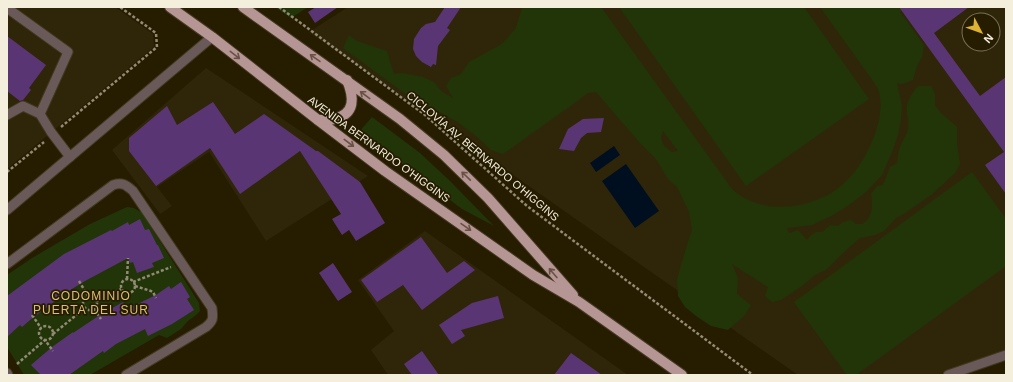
<svg xmlns="http://www.w3.org/2000/svg" width="1013" height="382" viewBox="0 0 1013 382" font-family="Arial,sans-serif">
	<style>
		.built { fill: #2f2609; fill-rule: evenodd }
		.green { fill: #213509; fill-rule: evenodd }
		.water { fill: #000f1f }
		.building { fill: #5a3574 }
		.lines { fill: none; stroke-linecap: round; stroke-linejoin: round }
		.service-casing { stroke: #43391f; stroke-width: 11 }
		.primary-casing { stroke: #43391f; stroke-width: 12 }
		.path { stroke: #928a74; stroke-width: 2.5; stroke-dasharray: 3 2; stroke-linecap: butt }
		.service { stroke: #695959; stroke-width: 9 }
		.primary { stroke: #b69595; stroke-width: 10 }
		.oneway { stroke: #675243 }
		.labels { text-anchor: middle; stroke-width: 3.5; stroke-linejoin: round; paint-order: stroke }
		.street-label { font-size: 11px; fill: #f4eedd; stroke: #261c00 }
		.neighbourhood-label { font-size: 12px; letter-spacing: 1px; fill: #dcbf74; stroke: #261c00 }
	</style>
	<rect width="100%" height="100%" fill="#261c00"/>
	<g class="built">
		<path d="M 7,7 L 115,7 L 153,34 L 154,47 L 7,169 Z"/>
		<path d="M 348,7 L 1006,7 L 1006,352 L 939,375 L 798,375 L 309,32 ZM 969,20 L 993,20 L 993,44 L 969,44 Z"/>
		<path d="M 206,68 L 368,176 L 266,241 L 209,152 L 157,187 L 172,206 L 160,214 L 112,150 Z"/>
		<path d="M 425,231 L 628,375 L 388,375 L 371,350 L 394,331 L 358,280 Z"/>
	</g>
	<g class="green">
		<path d="M 275,7 L 308,7 L 291,18 Z"/>
		<path d="M 522,7 L 601,7 L 732,189 C 756,211 793,211 821,198 C 832,194 843,185 851,176 C 861,165 868,151 874,137 C 879,123 883,106 879,92 C 878,88 875,84 873,81 L 820,7 L 907,7 L 900,12 L 924,45 L 922,57 L 917,66 L 913,80 L 902,84 L 897,83 L 902,107 L 901,120 L 898,135 L 892,152 L 882,175 L 866,192 L 849,205 L 833,215 L 812,225 L 787,228 L 789,233 L 798,230 L 807,240 L 810,236 L 816,232 L 822,232 L 830,225 L 838,226 L 843,222 L 851,220 L 856,224 C 858,224 860,224 862,224 C 873,219 873,204 871,194 L 877,186 L 883,185 L 890,167 L 897,163 C 898,158 898,152 900,147 C 902,141 906,136 908,130 C 909,124 908,120 907,114 C 905,103 911,94 918,86 L 931,86 L 935,94 L 935,105 L 939,111 L 957,127 L 957,144 L 960,164 L 955,173 L 931,195 L 905,213 L 896,218 L 884,231 L 875,235 L 860,238 L 846,250 L 827,269 L 815,275 L 802,286 L 781,300 L 772,302 L 765,296 L 768,287 L 732,264 L 738,278 L 737,294 L 751,305 L 745,315 L 728,330 L 711,326 L 696,316 L 685,307 L 678,296 L 677,279 L 687,245 L 692,230 L 689,212 L 677,187 L 668,179 L 656,159 L 640,143 L 596,92 L 588,93 L 569,107 L 503,154 L 491,150 L 476,136 L 456,121 L 403,92 L 343,48 L 349,35 L 357,41 L 387,51 L 390,62 L 394,74 L 402,73 L 423,77 L 434,82 L 441,91 L 453,98 L 446,86 L 451,78 L 461,74 L 469,62 L 491,50 L 503,43 L 516,28 L 522,8 ZM 663,131 L 678,151 L 672,152 L 664,146 L 661,138 Z"/>
		<path d="M 619,7 L 804,7 L 869,99 L 746,186 Z"/>
		<path d="M 372,117 L 420,153 L 450,181 L 494,226 L 462,209 L 359,132 Z"/>
		<path d="M 972,172 L 1006,219 L 1006,266 L 856,375 L 847,375 L 794,302 Z"/>
		<path d="M 127,207 L 134,208 L 142,213 L 199,303 L 200,311 L 196,315 L 188,321 L 181,329 L 167,338 L 159,335 L 90,375 L 24,375 L 7,347 L 7,275 L 32,258 L 90,224 Z"/>
	</g>
	<g class="water">
		<path d="M 614,146 L 620,155 L 596,172 L 590,163 Z"/>
		<path d="M 626,164 L 659,211 L 635,228 L 602,181 Z"/>
	</g>
	<g class="building">
		<path d="M 316,7 L 338,7 L 315,23 L 308,12 Z"/>
		<path d="M 445,7 L 461,7 L 447,28 L 450,30 L 438,46 L 436,65 L 433,64 L 431,67 L 422,62 L 416,56 L 413,49 L 414,39 L 421,28 L 426,24 L 435,22 Z"/>
		<path d="M 899,7 L 969,7 L 934,33 L 980,96 L 1006,77 L 1006,194 L 985,165 L 1004,152 Z"/>
		<path d="M 7,36 L 46,65 L 29,88 L 31,90 L 23,100 L 20,101 L 7,91 Z"/>
		<path d="M 213,102 L 235,134 L 264,114 L 316,151 L 318,151 L 360,182 L 385,223 L 356,241 L 349,230 L 342,235 L 332,219 L 341,214 L 300,151 L 240,194 L 210,148 L 156,186 L 129,151 L 129,138 L 167,106 L 177,125 Z"/>
		<path d="M 604,118 L 601,132 L 587,133 L 581,138 L 574,151 L 559,149 L 568,129 L 583,119 Z"/>
		<path d="M 140,219 L 145,230 L 149,229 L 157,245 L 158,245 L 164,258 L 152,263 L 154,267 L 137,273 L 133,262 L 130,263 L 128,258 L 85,281 L 67,292 L 30,320 L 22,327 L 20,325 L 7,337 L 7,296 L 64,254 L 111,230 L 112,231 L 128,222 L 129,225 Z"/>
		<path d="M 421,237 L 447,273 L 464,261 L 475,270 L 422,310 L 403,285 L 377,302 L 361,280 Z"/>
		<path d="M 333,263 L 352,292 L 338,301 L 319,273 Z"/>
		<path d="M 181,282 L 190,297 L 187,299 L 194,310 L 172,324 L 148,336 L 145,329 L 116,344 L 104,353 L 103,351 L 69,375 L 41,375 L 31,365 L 52,347 L 73,332 L 73,333 L 100,315 L 123,302 L 127,309 L 156,295 L 169,286 L 171,289 Z"/>
		<path d="M 498,296 L 504,318 L 461,330 L 465,336 L 452,344 L 439,325 L 472,303 Z"/>
		<path d="M 422,351 L 439,375 L 412,375 L 404,364 Z"/>
		<path d="M 571,353 L 602,375 L 554,375 Z"/>
	</g>
	<g class="lines">
		<g class="service-casing">
			<g id="service">
				<path d="M 7,8 L 68,52 L 40,114"/>
				<path d="M 7,115 L 23,106 L 40,114 L 51,132 L 70,157"/>
				<path d="M 7,210 L 212,37"/>
				<path d="M 7,264 L 113,185 C 123,182 126,185 133,191 L 212,308 C 213,318 214,320 206,327 L 126,375"/>
				<path d="M 7,373 L 8,375"/>
				<path d="M 948,375 L 1006,355"/>
			</g>
		</g>
		<g class="primary-casing">
			<g id="primary">
				<path d="M 170,7 L 212,37 L 318,120 L 385,171 L 533,275 L 579,302 L 682,375"/>
				<path d="M 243,7 L 400,119 L 444,155 L 488,198 L 573,295"/>
				<path d="M 318,120 C 323,120 329,120 334,119 C 356,114 354,97 347,80"/>
			</g>
		</g>
		<g class="path">
			<path d="M 279,7 L 425,115 L 527,206 L 753,375"/>
			<path d="M 61,127 L 157,47 L 156,33 L 120,7"/>
			<path d="M 7,172 L 44,142"/>
			<path d="M 127,279 L 128,258"/>
			<circle cx="128" cy="286" r="7"/>
			<path d="M 79,281 L 88,296"/>
			<path d="M 133,282 L 171,267"/>
			<path d="M 135,286 L 151,291 L 153,292 L 156,298"/>
			<circle cx="90" cy="303" r="7"/>
			<path d="M 97,301 L 121,289"/>
			<path d="M 94,309 L 101,319"/>
			<path d="M 32,315 L 41,328"/>
			<circle cx="46" cy="333" r="7"/>
			<path d="M 53,334 L 85,308"/>
			<path d="M 17,364 L 45,340 L 53,351"/>
		</g>
		<use href="#service" class="service"/>
		<use href="#primary" class="primary"/>
	</g>
	<defs><path id="oneway-shaft" d="M-6 0H5M1.5-3L5.5 0L1.5 3" fill="none" stroke-width="1.6" stroke-linecap="round" stroke-linejoin="round"/></defs>
	<g class="oneway">
		<use href="#oneway-shaft" transform="translate(235 55) rotate(38)"/>
		<use href="#oneway-shaft" transform="translate(315 58) rotate(-145)"/>
		<use href="#oneway-shaft" transform="translate(365 95) rotate(-143)"/>
		<use href="#oneway-shaft" transform="translate(349 143) rotate(37)"/>
		<use href="#oneway-shaft" transform="translate(466 176) rotate(-136)"/>
		<use href="#oneway-shaft" transform="translate(466 227) rotate(35)"/>
		<use href="#oneway-shaft" transform="translate(553 273) rotate(-131)"/>
	</g>
	<g class="labels">
		<g class="street-label">
			<text transform="translate(379 149) rotate(36)" y="4">AVENIDA BERNARDO O'HIGGINS</text>
			<text transform="translate(483 156) rotate(40)" y="4">CICLOVÍA AV. BERNARDO O'HIGGINS</text>
		</g>
		<g class="neighbourhood-label">
			<text x="91" y="300">CODOMINIO<tspan x="91" dy="14">PUERTA DEL SUR</tspan></text>
		</g>
	</g>
	<rect width="1013" height="382" fill="none" stroke="#f4eedd" stroke-width="16"/>
	<g transform="translate(981 32) rotate(131)"><circle r="19" fill="#261c00" stroke="#787058"/>
	<path d="M0-3L7 15L0 10L-7 15Z" fill="#ddb133"/>
	<text y="-6" font-size="11" font-weight="bold" text-anchor="middle" fill="#f4eedd">N</text>
	</g>
</svg>
